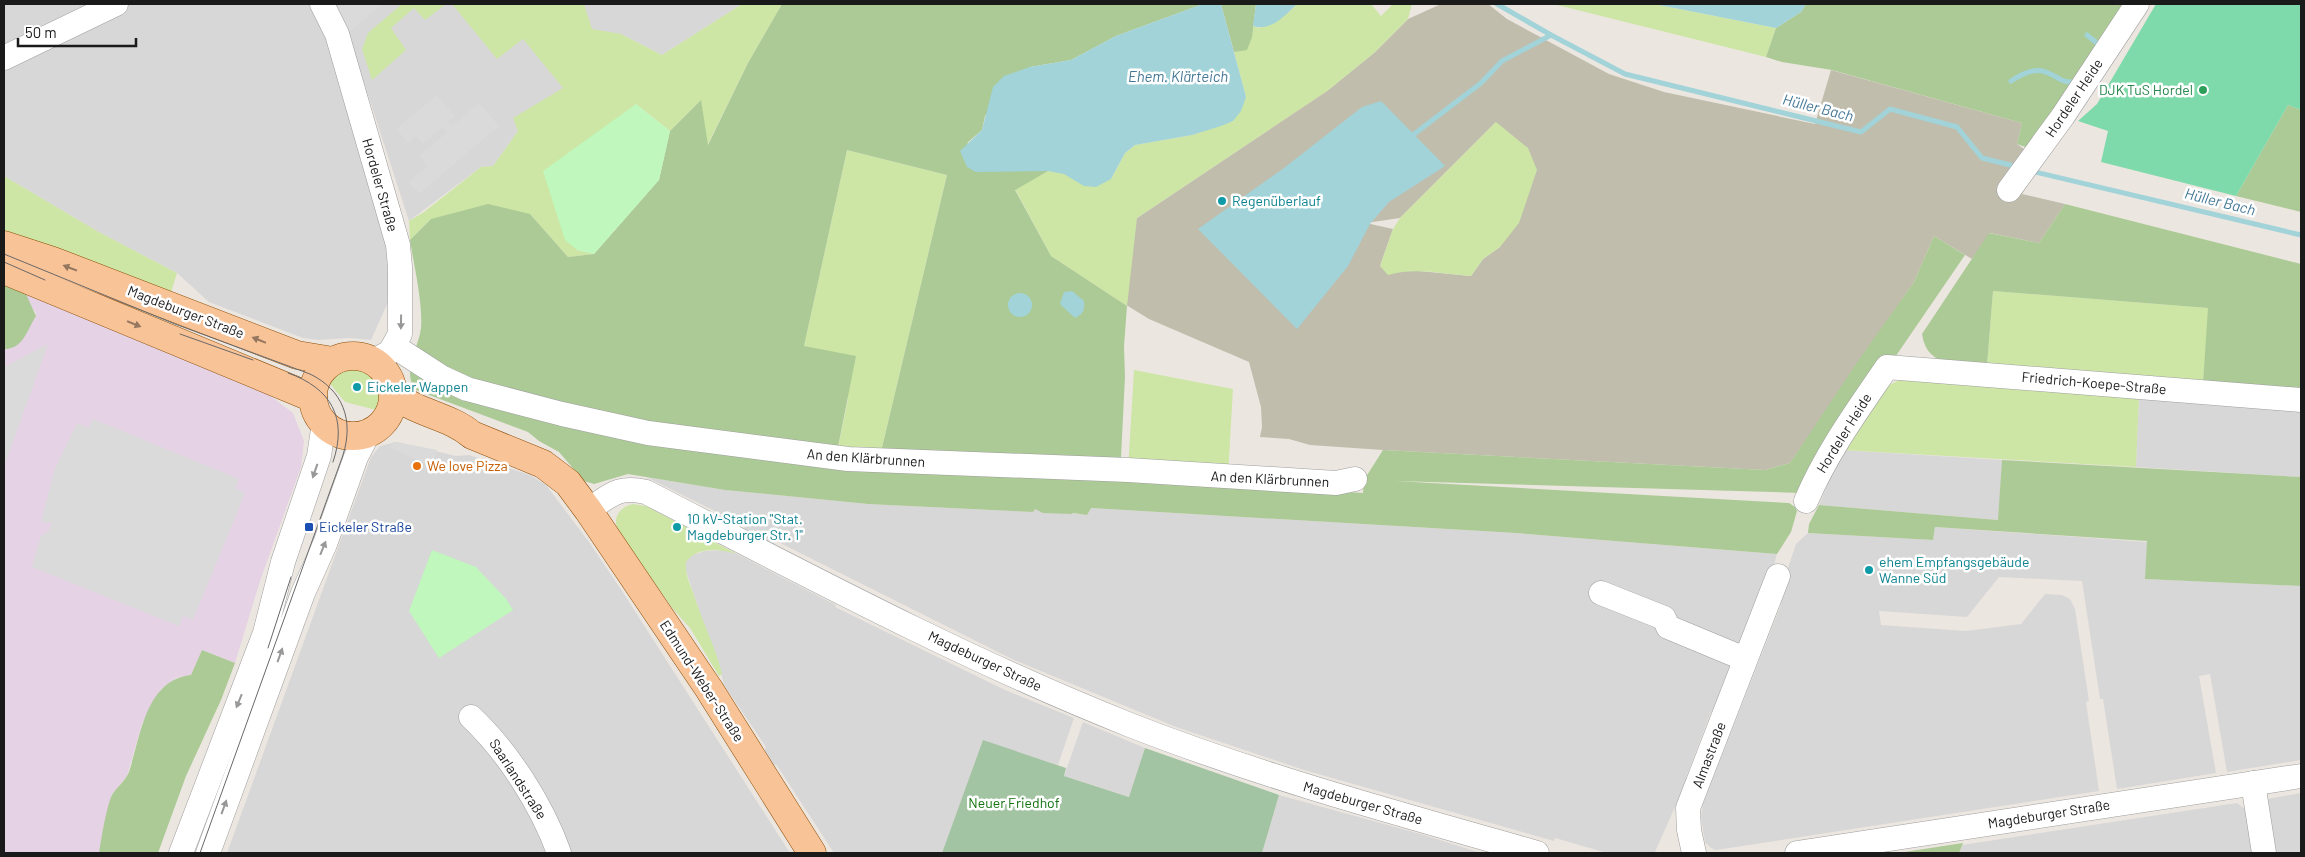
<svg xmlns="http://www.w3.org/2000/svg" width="2305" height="857" viewBox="0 0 2305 857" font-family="Barlow,sans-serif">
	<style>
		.residential { fill: #d8d7d7 }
		.industrial { fill: #e5d2e4 }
		.construction { fill: #c0bdac; fill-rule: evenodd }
		.grass { fill: #cde6a6 }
		.forest { fill: #acca95; fill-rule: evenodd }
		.cemetery { fill: #a2c4a2 }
		.park { fill: #bff7bc }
		.pitch { fill: #7fdaab }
		.parking { fill: #dadada }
		.water { fill: #a1d3d9 }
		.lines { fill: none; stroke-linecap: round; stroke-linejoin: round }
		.stream { stroke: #a1d3d9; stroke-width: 5 }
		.minor-casing { stroke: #9e9e9e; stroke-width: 25 }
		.major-casing { stroke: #8c4e04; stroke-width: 29 }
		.minor { stroke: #fff; stroke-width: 24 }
		.major { stroke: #f9c398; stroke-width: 28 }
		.tram { stroke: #686868; stroke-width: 1 }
		.oneway { fill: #95775f }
		.oneway2 { fill: #989898 }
		.leisure-dot { fill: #2e9e5b; stroke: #fff; stroke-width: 2 }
		.culture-dot { fill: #0f9aa8; stroke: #fff; stroke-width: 2 }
		.food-dot { fill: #e8710a; stroke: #fff; stroke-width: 2 }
		.transit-dot { fill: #1a4fb4; stroke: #fff; stroke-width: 2 }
		.labels { text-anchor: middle; stroke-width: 5; stroke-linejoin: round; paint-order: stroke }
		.leisure-label { font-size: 14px; fill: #27864d; stroke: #fff; text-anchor: end }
		.street-label { font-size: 14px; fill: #1a1a1a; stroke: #fff }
		.culture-label { font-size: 14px; fill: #0d838f; stroke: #fff; text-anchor: start }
		.food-label { font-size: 14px; fill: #c56008; stroke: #fff; text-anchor: start }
		.transit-label { font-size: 14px; fill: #164399; stroke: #fff; text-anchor: start }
		.park-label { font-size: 14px; fill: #12730e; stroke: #fff }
		.water-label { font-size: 15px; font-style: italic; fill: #457897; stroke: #fff }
	</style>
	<rect width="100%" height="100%" fill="#ece6e0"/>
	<g class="residential">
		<path d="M 4,4 L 313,4 L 330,35 L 387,249 L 389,300 L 371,340 L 349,338 L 318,340 L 303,338 L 209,302 L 177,273 L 97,231 L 4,176 Z"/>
		<path d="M 334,4 L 742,4 L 662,55 L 621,34 L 518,131 L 493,166 L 481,167 L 409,221 L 348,33 Z"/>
		<path d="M 2139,397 L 2301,411 L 2301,477 L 2136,467 Z"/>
		<path d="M 397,442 L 456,456 L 469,455 L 530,475 L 546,485 L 589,542 L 622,591 L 790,853 L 227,853 L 371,457 L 380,446 Z"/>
		<path d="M 1842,450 L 2002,460 L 1999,520 L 1819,505 Z"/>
		<path d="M 646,477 L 725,490 L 868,504 L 1033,512 L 1035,509 L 1087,515 L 1090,508 L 1516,533 L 1777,554 L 1771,576 L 1716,713 L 1711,712 L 1686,777 L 1688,778 L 1655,852 L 1607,853 L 1555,838 L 1554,841 L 1304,770 L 1176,727 L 1014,660 L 776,541 L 774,545 L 744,530 L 745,526 Z"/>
		<path d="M 1935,527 L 2147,542 L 2146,579 L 2301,586 L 2301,760 L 2227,772 L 2210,674 L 2199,676 L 2216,773 L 2117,789 L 2103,699 L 2100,699 L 2082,581 L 1999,577 L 1967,617 L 1879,611 L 1881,625 L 1966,631 L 2021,624 L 2045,594 L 2062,595 L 2070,599 L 2075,609 L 2089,701 L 2086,702 L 2099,791 L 1716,850 L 1711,848 L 1705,842 L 1701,817 L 1703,804 L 1781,605 L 1776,604 L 1796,544 L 1808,533 L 1933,540 Z"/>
		<path d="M 724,550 L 737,554 L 836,605 L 835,607 L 958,667 L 1005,690 L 1074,718 L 1058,765 L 983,741 L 942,853 L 834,853 L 776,764 L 773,766 L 763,753 L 766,747 L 724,685 L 718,660 L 708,637 L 685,568 L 686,562 L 690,556 L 705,551 Z"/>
		<path d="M 1083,722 L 1145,748 L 1130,797 L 1064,776 Z"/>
		<path d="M 2301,793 L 2301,853 L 2273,853 L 2267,799 Z"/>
		<path d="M 1279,795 L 1424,835 L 1481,853 L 1262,853 Z"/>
		<path d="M 2237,803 L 2248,811 L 2254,853 L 1959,853 L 1962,845 Z"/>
	</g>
	<path class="industrial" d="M 26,294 L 265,392 L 293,413 L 304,441 L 301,467 L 260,581 L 235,663 L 202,650 L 191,675 L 176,678 L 161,689 L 142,724 L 127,776 L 112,794 L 99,853 L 4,853 L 4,349 L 13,347 L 35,318 L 36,313 L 30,305 Z"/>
	<path class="construction" d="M 1441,4 L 1488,4 L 1507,19 L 1609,74 L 1664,92 L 1815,124 L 1831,70 L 2022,123 L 2017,144 L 2042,162 L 2022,194 L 2065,204 L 2039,243 L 1990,233 L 1972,259 L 1934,236 L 1914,282 L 1790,463 L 1765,470 L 1383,450 L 1310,445 L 1289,439 L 1260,437 L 1262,427 L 1261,407 L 1249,362 L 1149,319 L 1123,303 L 1104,214 L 1137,218 L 1327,91 L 1374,53 L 1408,19 ZM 1496,122 L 1500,247 L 1483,259 L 1471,276 L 1419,271 L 1401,271 L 1380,266 L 1393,229 L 1366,223 L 1400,218 Z"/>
	<g class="grass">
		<path d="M 402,4 L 446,4 L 425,20 L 414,8 L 391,28 L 406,50 L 372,80 L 362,49 L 368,33 Z"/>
		<path d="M 452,4 L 584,4 L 592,29 L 621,34 L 662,55 L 742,4 L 782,4 L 748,63 L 707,146 L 700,101 L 670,131 L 636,104 L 577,250 L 594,254 L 568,257 L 530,214 L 431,219 L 410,240 L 409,221 L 424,212 L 481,167 L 493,166 L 518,131 L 513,118 L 563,88 L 523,39 L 497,59 Z"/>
		<path d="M 1297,4 L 1371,4 L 1381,16 L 1393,4 L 1412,4 L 1408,19 L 1374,53 L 1327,91 L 1137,218 L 1127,306 L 1051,256 L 1015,189 L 1048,171 L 1111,179 L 1125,153 L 1135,145 L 1192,135 L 1233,121 L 1246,97 L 1234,52 L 1247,49 L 1253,26 L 1259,28 L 1289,12 Z"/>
		<path d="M 1553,4 L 1654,4 L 1776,28 L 1766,57 Z"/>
		<path d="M 1496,122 L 1528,148 L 1537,170 L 1519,223 L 1500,247 L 1483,259 L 1471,276 C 1444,274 1415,267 1388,275 L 1380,266 L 1393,229 L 1400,218 Z"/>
		<path d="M 847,150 L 947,175 L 881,452 L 837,453 L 848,399 L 804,346 Z"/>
		<path d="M 4,176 L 97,231 L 177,273 L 170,296 L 4,236 Z"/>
		<path d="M 1993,291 L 2209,308 L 2203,383 L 1987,365 Z"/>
		<path d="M 344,367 C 370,364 389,386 380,411 L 345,402 L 326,379 Z"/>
		<path d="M 1134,370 L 1233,389 L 1228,476 L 1128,470 Z"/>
		<path d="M 1904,378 L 2139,397 L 2136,467 L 1842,450 L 1885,387 Z"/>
		<path d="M 633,504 L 646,506 L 737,554 C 720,549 698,546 686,562 C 685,573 689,582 693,592 C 701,619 716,648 722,674 L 719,676 L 690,628 L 673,609 L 618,531 C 612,517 620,507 633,504 Z"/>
	</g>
	<g class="forest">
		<path d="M 782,4 L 1211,4 L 1203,4 L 1116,36 L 1071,60 L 1030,67 L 985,116 L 982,130 L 967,143 L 1031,169 L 1048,171 L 1015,190 L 1051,256 L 1127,306 L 1124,346 L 1125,377 L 1120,477 L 1363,493 L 1364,480 L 1383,450 L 1765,470 L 1790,463 L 1858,361 L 1914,282 L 1934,236 L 1965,255 L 1802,493 L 1395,481 L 1789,503 L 1795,507 L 1797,511 L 1791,532 L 1777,554 L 1516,533 L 1091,508 L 1087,515 L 1073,513 L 1072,514 L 1043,513 L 1035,509 L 1033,512 L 868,504 L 725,490 L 628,474 L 594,484 L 584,481 L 559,452 L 539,441 L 528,432 L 416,390 C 401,373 419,347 421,328 C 423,303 414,266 410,240 L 431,219 L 488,204 L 530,214 L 568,257 L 594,254 L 659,180 L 670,131 L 701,100 L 708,145 L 748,63 ZM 847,150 L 947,175 L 881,452 L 837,452 L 856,356 L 804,346 Z"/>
		<path d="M 1221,4 L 1256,4 L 1252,37 L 1247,50 L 1234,52 Z"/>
		<path d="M 1806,4 L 2137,4 L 2037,151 L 2017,144 L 2022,123 L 1832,70 L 1782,62 L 1766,57 L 1776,28 L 1801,12 Z"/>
		<path d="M 2288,105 L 2301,110 L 2301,212 L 2236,196 Z"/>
		<path d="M 2065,204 L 2301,264 L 2301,391 L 2203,383 L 2208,308 L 1993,291 L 1987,365 C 1959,363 1927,369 1922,334 L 1989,233 L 2039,243 Z"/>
		<path d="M 4,285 L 26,294 L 36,316 C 28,328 23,350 4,349 Z"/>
		<path d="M 2002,460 L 2301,477 L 2301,586 L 2145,579 L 2147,541 L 1935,527 L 1933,540 L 1808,533 L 1809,524 L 1819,505 L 1998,520 Z"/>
		<path d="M 202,650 L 235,663 L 221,700 L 186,776 L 158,853 L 99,853 C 102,835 105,814 111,797 C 115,788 125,782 129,772 C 141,737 145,680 191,675 Z"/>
		<path d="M 1963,843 L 1959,853 L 1898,853 Z"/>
	</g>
	<path class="cemetery" d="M 983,740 L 1066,768 L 1064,776 L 1129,797 L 1145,748 L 1279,795 L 1262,853 L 942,853 Z"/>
	<g class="park">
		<path d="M 636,104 L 670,131 L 659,180 L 594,254 L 577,250 L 565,240 L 543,171 Z"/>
		<path d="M 432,550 L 476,567 L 506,599 L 513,610 L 439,658 L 409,611 Z"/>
	</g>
	<path class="pitch" d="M 2156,4 L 2301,4 L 2301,110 L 2288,105 L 2236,196 L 2101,162 L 2108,131 L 2078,121 L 2097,104 Z"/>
	<g class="parking">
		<path d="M 339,4 L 383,4 L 348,33 L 336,7 Z"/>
		<path d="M 437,95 L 455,116 L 448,122 L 452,126 L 479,103 L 499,126 L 419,194 L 408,182 L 427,166 L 419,156 L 447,132 L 443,127 L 423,144 L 416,136 L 408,143 L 396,129 Z"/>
		<path d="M 48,344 L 4,467 L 4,367 Z"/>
		<path d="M 93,419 L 239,479 L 235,488 L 245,493 L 193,620 L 183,616 L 179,626 L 32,567 L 41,536 L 49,530 L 52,523 L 41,522 L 54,471 L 77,423 L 88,428 Z"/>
		<path d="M 393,442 L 401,443 L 437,450 L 431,466 L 390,448 Z"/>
	</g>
	<g class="water">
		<path d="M 1203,4 L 1221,4 L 1246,97 L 1241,111 L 1233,121 L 1221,126 L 1192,135 L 1135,145 L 1125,153 L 1111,179 L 1096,187 L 1084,186 L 1064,174 L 1048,171 L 976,172 L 967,167 L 960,151 L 982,130 L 993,87 L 1004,76 L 1030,67 L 1071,60 L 1116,36 Z"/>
		<path d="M 1256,4 L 1297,4 C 1286,15 1270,32 1253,26 Z"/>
		<path d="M 1654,4 L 1806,4 L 1801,12 L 1776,28 Z"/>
		<path d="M 1381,101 L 1445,166 L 1389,202 L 1370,224 L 1348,266 L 1297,329 L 1198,229 L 1284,168 L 1362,107 Z"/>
		<path d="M 1072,291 L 1084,301 C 1085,310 1083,314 1075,318 L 1060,304 L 1064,292 Z"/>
		<circle cx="1020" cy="305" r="12"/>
	</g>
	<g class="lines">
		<g class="stream">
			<path d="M 1497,4 L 1551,35 L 1625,74 L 1861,132 L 1890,109 L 1957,127 L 1982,158 L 2018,167"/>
			<path d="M 2087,35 L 2098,44 L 2098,49"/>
			<path d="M 2011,81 C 2052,54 2052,88 2077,81"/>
			<path d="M 1409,138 L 1481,83 L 1502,61 L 1551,35"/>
			<path d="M 2031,171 L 2301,235"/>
		</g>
		<g class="minor-casing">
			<g id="minor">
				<path d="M 322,4 L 337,34 L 398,245 L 400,267 L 400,334 L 390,352 L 374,361"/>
				<path d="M 4,58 L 116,4"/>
				<path d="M 2009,190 L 2063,116 L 2137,4"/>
				<path d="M 395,347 L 443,378 L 467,389 L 562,414 L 648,433 L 848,459 L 1128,470 L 1336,483 L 1355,479"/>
				<path d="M 1806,501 C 1827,452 1857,411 1887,367 L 2301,400"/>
				<path d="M 588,510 C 610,496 618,485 646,492 C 805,574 964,659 1130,725 C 1263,777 1400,814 1537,853"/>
				<path d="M 1601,593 L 1664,618 L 1668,627 L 1745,659"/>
				<path d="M 471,717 C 508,752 542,805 559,853"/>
				<path d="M 2253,783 L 2264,853"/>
				<path d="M 181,853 L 265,633 L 283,562 L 319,456 L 324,423"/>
				<path d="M 208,853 L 303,593 L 325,544 L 356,457 L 369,432"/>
				<path d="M 1694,853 L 1689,830 L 1688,808 L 1778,576"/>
				<path d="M 1797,853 L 2301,776"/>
			</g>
		</g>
		<g class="major-casing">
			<g id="major">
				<path d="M 4,245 L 53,261 L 297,355 L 333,361"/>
				<path d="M 4,270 L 313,398"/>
				<circle cx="353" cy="396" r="40"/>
				<path d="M 393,393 C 416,414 449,415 472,435 L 543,464 L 568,483 L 588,510 L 709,689 L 812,853"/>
			</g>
		</g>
		<use href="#minor" class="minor"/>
		<use href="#major" class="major"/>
		<g class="tram">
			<path d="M 4,254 L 175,324 L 310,374 C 343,390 354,420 343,455 L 200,853"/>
			<path d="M 4,262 L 45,280"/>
			<path d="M 180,334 L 253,360"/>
			<path d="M 288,373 C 331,388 348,418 333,462"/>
			<path d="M 268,648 L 291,577"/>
		</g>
	</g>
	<defs><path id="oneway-solid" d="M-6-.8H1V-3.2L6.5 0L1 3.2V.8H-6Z" transform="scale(1.25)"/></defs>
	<g class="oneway">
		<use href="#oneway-solid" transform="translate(70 268) rotate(-159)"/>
		<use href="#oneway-solid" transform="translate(134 324) rotate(22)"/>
		<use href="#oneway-solid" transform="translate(259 340) rotate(-158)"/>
	</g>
	<g class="oneway2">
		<use href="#oneway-solid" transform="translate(401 322) rotate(91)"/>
		<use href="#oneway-solid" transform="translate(315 471) rotate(109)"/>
		<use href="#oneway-solid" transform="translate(323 548) rotate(-68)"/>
		<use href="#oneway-solid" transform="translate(280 655) rotate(-70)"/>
		<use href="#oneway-solid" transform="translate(239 701) rotate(112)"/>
		<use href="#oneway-solid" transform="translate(224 807) rotate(-70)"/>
	</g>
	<circle class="leisure-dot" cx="2203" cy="90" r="5"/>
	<g class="culture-dot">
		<circle cx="1222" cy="201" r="5"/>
		<circle cx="357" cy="387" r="5"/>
		<circle cx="677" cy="527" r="5"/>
		<circle cx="1869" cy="570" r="5"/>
	</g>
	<circle class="food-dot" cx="417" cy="466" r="5"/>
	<rect class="transit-dot" x="304" y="522" width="10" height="10" rx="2.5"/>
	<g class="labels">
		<g class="leisure-label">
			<text x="2193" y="95">DJK TuS Hordel</text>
		</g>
		<g class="street-label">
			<text transform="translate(2074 98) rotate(-56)" y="5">Hordeler Heide</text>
			<text transform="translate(380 185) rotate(74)" y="5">Hordeler Straße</text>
			<text transform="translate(186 312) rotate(21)" y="5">Magdeburger Straße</text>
			<text transform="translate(2094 383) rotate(5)" y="5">Friedrich-Koepe-Straße</text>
			<text transform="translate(1844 433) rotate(-58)" y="5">Hordeler Heide</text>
			<text transform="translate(866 458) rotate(4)" y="5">An den Klärbrunnen</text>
			<text transform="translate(1270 479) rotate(3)" y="5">An den Klärbrunnen</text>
			<text transform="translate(985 661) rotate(25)" y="5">Magdeburger Straße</text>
			<text transform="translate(702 681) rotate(57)" y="5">Edmund-Weber-Straße</text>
			<text transform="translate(1709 755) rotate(-69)" y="5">Almastraße</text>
			<text transform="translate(518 779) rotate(57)" y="5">Saarlandstraße</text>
			<text transform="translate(1363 803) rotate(16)" y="5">Magdeburger Straße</text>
			<text transform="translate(2049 814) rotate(-9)" y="5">Magdeburger Straße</text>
		</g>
		<g class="culture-label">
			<text x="1232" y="206">Regenüberlauf</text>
			<text x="367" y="392">Eickeler Wappen</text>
			<text x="687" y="524">10 kV-Station "Stat.<tspan x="687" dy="16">Magdeburger Str. 1"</tspan></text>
			<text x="1879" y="567">ehem Empfangsgebäude<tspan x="1879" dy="16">Wanne Süd</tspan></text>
		</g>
		<g class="food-label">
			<text x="427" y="471">We love Pizza</text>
		</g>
		<g class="transit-label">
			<text x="319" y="532">Eickeler Straße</text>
		</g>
		<g class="park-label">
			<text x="1014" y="808">Neuer Friedhof</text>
		</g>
		<g class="water-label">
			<text x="1178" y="82">Ehem. Klärteich</text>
			<text transform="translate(1818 108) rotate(14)" y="5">Hüller Bach</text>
			<text transform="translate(2220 202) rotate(14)" y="5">Hüller Bach</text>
		</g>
	</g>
	<rect width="2305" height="857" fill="none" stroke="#1a1a1a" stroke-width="10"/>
	<path d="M18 38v8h118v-8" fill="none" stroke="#1a1a1a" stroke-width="2.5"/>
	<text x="25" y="38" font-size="15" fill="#1a1a1a" stroke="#ffffff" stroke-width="4" paint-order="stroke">50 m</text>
</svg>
